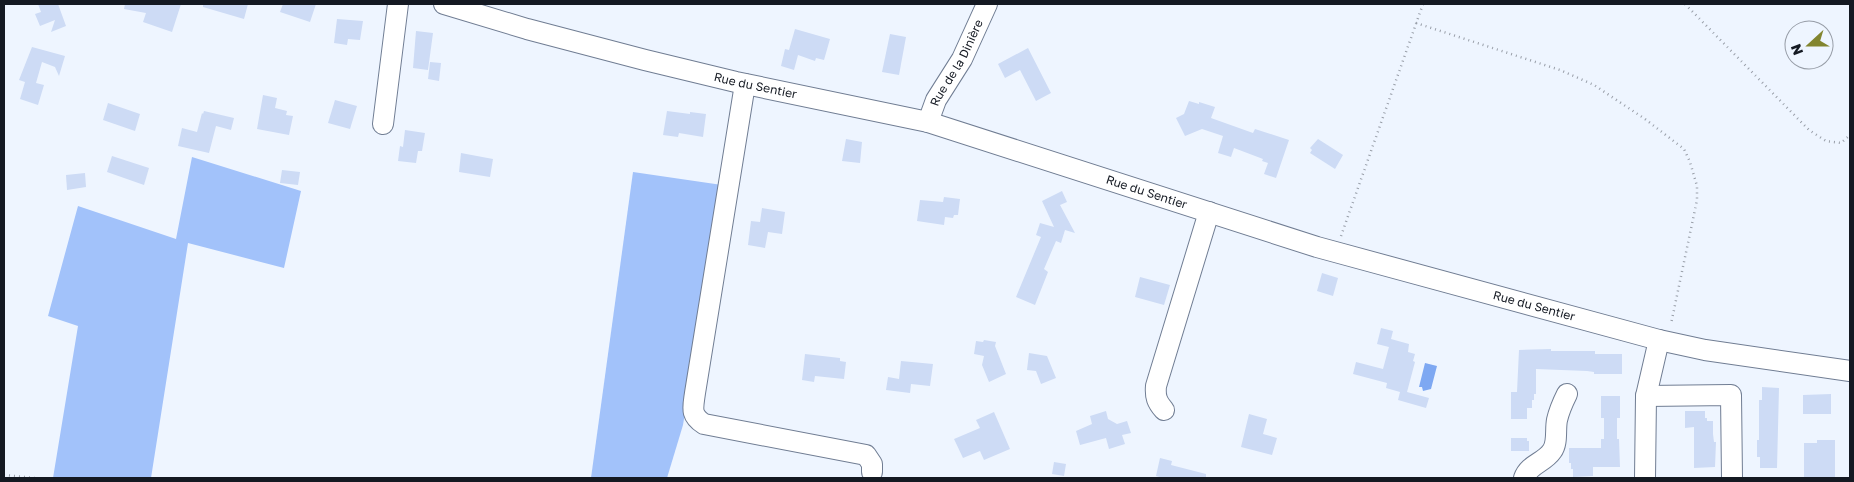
<svg xmlns="http://www.w3.org/2000/svg" width="1854" height="482" viewBox="0 0 1854 482" font-family="'Golos Text',sans-serif">
	<style>
		.green { fill: #a2c2fa }
		.water { fill: #7ea8f2 }
		.building { fill: #cddbf5 }
		.lines { fill: none; stroke-linecap: round; stroke-linejoin: round }
		.minor-casing { stroke: #707d93; stroke-width: 22 }
		.path { stroke: #999fa9; stroke-width: 2.5; stroke-dasharray: 1 4; stroke-linecap: butt }
		.minor { stroke: #fff; stroke-width: 20 }
		.labels { text-anchor: middle; stroke-width: 4; stroke-linejoin: round; paint-order: stroke }
		.street-label { font-size: 12px; fill: #141922; stroke: #eef5ff }
	</style>
	<rect width="100%" height="100%" fill="#eef5ff"/>
	<g class="green">
		<path d="M 192,157 L 301,191 L 284,268 L 188,243 L 151,478 L 53,478 L 78,326 L 48,316 L 78,206 L 176,239 Z"/>
		<path d="M 633,172 L 722,185 L 683,425 L 667,478 L 591,478 Z"/>
	</g>
	<path class="water" d="M 1425,363 L 1437,366 L 1431,389 L 1423,391 L 1422,387 L 1419,387 Z"/>
	<g class="building">
		<path d="M 38,4 L 58,4 L 66,26 L 51,32 L 55,20 L 40,26 L 35,14 L 41,12 Z"/>
		<path d="M 125,4 L 181,4 L 172,32 L 143,22 L 146,13 L 124,9 Z"/>
		<path d="M 203,4 L 248,4 L 244,19 L 203,7 Z"/>
		<path d="M 283,4 L 316,4 L 310,22 L 280,12 Z"/>
		<path d="M 337,19 L 363,21 L 360,40 L 348,39 L 347,45 L 334,43 Z"/>
		<path d="M 795,29 L 830,39 L 824,60 L 816,58 L 815,61 L 798,55 L 794,70 L 781,66 L 785,49 L 789,50 Z"/>
		<path d="M 416,31 L 433,33 L 428,70 L 413,68 Z"/>
		<path d="M 890,34 L 906,37 L 899,75 L 882,72 Z"/>
		<path d="M 32,47 L 65,56 L 59,76 L 55,67 L 42,62 L 36,83 L 44,85 L 38,105 L 20,99 L 25,82 L 19,80 Z"/>
		<path d="M 1028,48 L 1051,93 L 1036,101 L 1020,70 L 1005,78 L 998,64 Z"/>
		<path d="M 430,62 L 441,63 L 439,81 L 428,79 Z"/>
		<path d="M 263,95 L 277,98 L 275,108 L 287,111 L 286,115 L 293,116 L 289,135 L 257,129 Z"/>
		<path d="M 335,100 L 357,106 L 350,129 L 328,123 Z"/>
		<path d="M 1189,101 L 1199,104 L 1199,102 L 1215,107 L 1211,118 L 1253,133 L 1255,129 L 1289,140 L 1276,178 L 1264,174 L 1268,163 L 1262,161 L 1263,159 L 1234,148 L 1231,157 L 1218,153 L 1223,136 L 1202,129 L 1185,136 L 1176,118 L 1184,114 Z"/>
		<path d="M 108,103 L 140,114 L 135,131 L 103,120 Z"/>
		<path d="M 204,111 L 234,118 L 231,130 L 216,126 L 209,153 L 178,146 L 182,128 L 197,132 L 202,113 L 203,114 Z"/>
		<path d="M 667,111 L 690,114 L 690,112 L 706,114 L 703,137 L 679,133 L 678,137 L 663,135 Z"/>
		<path d="M 405,130 L 425,133 L 422,151 L 418,151 L 416,163 L 398,161 L 400,146 L 403,147 Z"/>
		<path d="M 846,139 L 862,142 L 860,163 L 842,161 Z"/>
		<path d="M 1318,139 L 1343,155 L 1335,169 L 1310,153 L 1312,150 L 1310,148 Z"/>
		<path d="M 461,153 L 493,159 L 490,177 L 459,172 Z"/>
		<path d="M 112,156 L 149,168 L 144,185 L 107,172 Z"/>
		<path d="M 282,170 L 300,172 L 298,185 L 280,183 Z"/>
		<path d="M 85,173 L 86,187 L 67,190 L 66,175 Z"/>
		<path d="M 1062,191 L 1067,202 L 1060,205 L 1075,233 L 1065,230 L 1061,243 L 1056,241 L 1044,269 L 1048,272 L 1035,305 L 1016,297 L 1041,237 L 1036,235 L 1040,223 L 1054,227 L 1042,201 Z"/>
		<path d="M 944,197 L 960,199 L 958,215 L 954,215 L 953,218 L 945,217 L 944,225 L 917,221 L 920,200 L 943,202 Z"/>
		<path d="M 762,208 L 785,212 L 782,234 L 768,232 L 765,248 L 748,245 L 751,221 L 760,222 Z"/>
		<path d="M 1322,273 L 1338,278 L 1333,296 L 1317,291 Z"/>
		<path d="M 1140,277 L 1170,285 L 1164,305 L 1135,297 Z"/>
		<path d="M 1381,328 L 1393,331 L 1391,339 L 1409,344 L 1408,352 L 1415,354 L 1413,361 L 1415,362 L 1407,392 L 1429,398 L 1426,408 L 1398,400 L 1400,392 L 1386,388 L 1387,383 L 1353,374 L 1356,362 L 1383,369 L 1390,343 L 1389,347 L 1377,344 Z"/>
		<path d="M 984,340 L 996,342 L 995,346 L 1006,374 L 989,382 L 982,365 L 984,356 L 974,354 L 976,341 L 983,342 Z"/>
		<path d="M 1551,349 L 1551,351 L 1595,351 L 1595,354 L 1622,354 L 1622,374 L 1594,374 L 1594,372 L 1587,371 L 1536,369 L 1536,394 L 1534,394 L 1534,400 L 1532,400 L 1532,408 L 1527,408 L 1527,419 L 1511,419 L 1511,392 L 1517,392 L 1519,350 Z"/>
		<path d="M 1029,353 L 1047,356 L 1056,378 L 1041,384 L 1036,371 L 1027,370 Z"/>
		<path d="M 805,354 L 840,358 L 840,361 L 846,362 L 844,379 L 815,376 L 814,382 L 802,380 Z"/>
		<path d="M 901,361 L 933,364 L 930,386 L 911,384 L 910,393 L 886,390 L 888,377 L 899,379 Z"/>
		<path d="M 1762,387 L 1779,388 L 1777,468 L 1760,468 L 1760,457 L 1757,457 L 1757,440 L 1759,440 L 1759,400 L 1762,400 Z"/>
		<path d="M 1831,394 L 1831,414 L 1803,414 L 1803,395 Z"/>
		<path d="M 1601,396 L 1620,396 L 1620,418 L 1617,418 L 1617,439 L 1619,439 L 1620,467 L 1593,467 L 1593,476 L 1573,477 L 1573,469 L 1571,469 L 1571,463 L 1569,463 L 1569,448 L 1601,448 L 1601,439 L 1604,439 L 1604,418 L 1601,418 Z"/>
		<path d="M 1106,411 L 1108,419 L 1117,424 L 1127,421 L 1131,433 L 1122,435 L 1125,444 L 1109,449 L 1106,438 L 1080,445 L 1076,431 L 1092,424 L 1090,416 Z"/>
		<path d="M 1685,411 L 1705,411 L 1705,418 L 1707,418 L 1707,421 L 1713,421 L 1713,434 L 1714,442 L 1716,442 L 1715,467 L 1694,468 L 1694,427 L 1685,428 Z"/>
		<path d="M 994,412 L 1010,449 L 984,460 L 980,451 L 963,458 L 954,439 L 980,428 L 976,420 Z"/>
		<path d="M 1249,414 L 1267,419 L 1263,434 L 1277,438 L 1272,455 L 1241,447 Z"/>
		<path d="M 1511,438 L 1527,438 L 1527,441 L 1529,441 L 1529,451 L 1511,451 Z"/>
		<path d="M 1817,440 L 1835,440 L 1835,478 L 1804,478 L 1804,443 L 1817,443 Z"/>
		<path d="M 1160,458 L 1172,461 L 1171,465 L 1206,474 L 1206,478 L 1163,478 L 1156,476 Z"/>
		<path d="M 1054,462 L 1066,464 L 1064,476 L 1052,474 Z"/>
	</g>
	<g class="lines">
		<g class="minor-casing">
			<g id="minor">
				<path id="s1" d="M 444,4 L 527,29 L 645,60 L 736,82 L 928,122 L 1317,247 L 1659,340 L 1705,350 L 1850,371"/>
				<path d="M 745,84 L 695,393 C 693,408 690,415 704,424 L 866,455 L 872,464 L 872,472"/>
				<path id="s2" d="M 928,122 L 936,100 L 962,59 L 987,4"/>
				<path d="M 383,124 L 398,4"/>
				<path d="M 1646,396 L 1731,395 L 1732,478"/>
				<path d="M 1164,410 C 1157,402 1155,397 1156,386 L 1209,212"/>
				<path d="M 1524,478 C 1529,464 1544,463 1552,451 C 1558,443 1555,430 1557,420 C 1559,411 1563,402 1567,394"/>
				<path d="M 1645,478 L 1646,396 L 1659,340"/>
			</g>
		</g>
		<g class="path">
			<path d="M 1685,4 L 1809,130 L 1826,141 L 1841,143 L 1850,135"/>
			<path d="M 1416,23 L 1560,70 L 1594,85 L 1645,119 L 1684,149 L 1690,162 L 1697,186 L 1697,200 L 1671,324"/>
			<path d="M 1341,236 L 1423,4"/>
			<path d="M 4,475 L 35,478"/>
		</g>
		<use href="#minor" class="minor"/>
	</g>
	<g class="labels">
		<g class="street-label">
			<text dy="4" stroke="none"><textPath href="#s2" startOffset="66">Rue de la Dinière</textPath></text>
			<text dy="4" stroke="none"><textPath href="#s1" startOffset="322">Rue du Sentier</textPath></text>
			<text dy="4" stroke="none"><textPath href="#s1" startOffset="728">Rue du Sentier</textPath></text>
			<text dy="4" stroke="none"><textPath href="#s1" startOffset="1132">Rue du Sentier</textPath></text>
		</g>
	</g>
	<rect width="1854" height="482" fill="none" stroke="#141922" stroke-width="10"/>
	<g transform="translate(1809 45) rotate(249)"><circle r="24" fill="#eef5ff" stroke="#979da7"/>
	<path d="M0-4L9 19L0 12L-9 19Z" fill="#82852f"/>
	<text y="-8" font-size="14" font-weight="bold" text-anchor="middle" fill="#141922">N</text>
	</g>
</svg>
